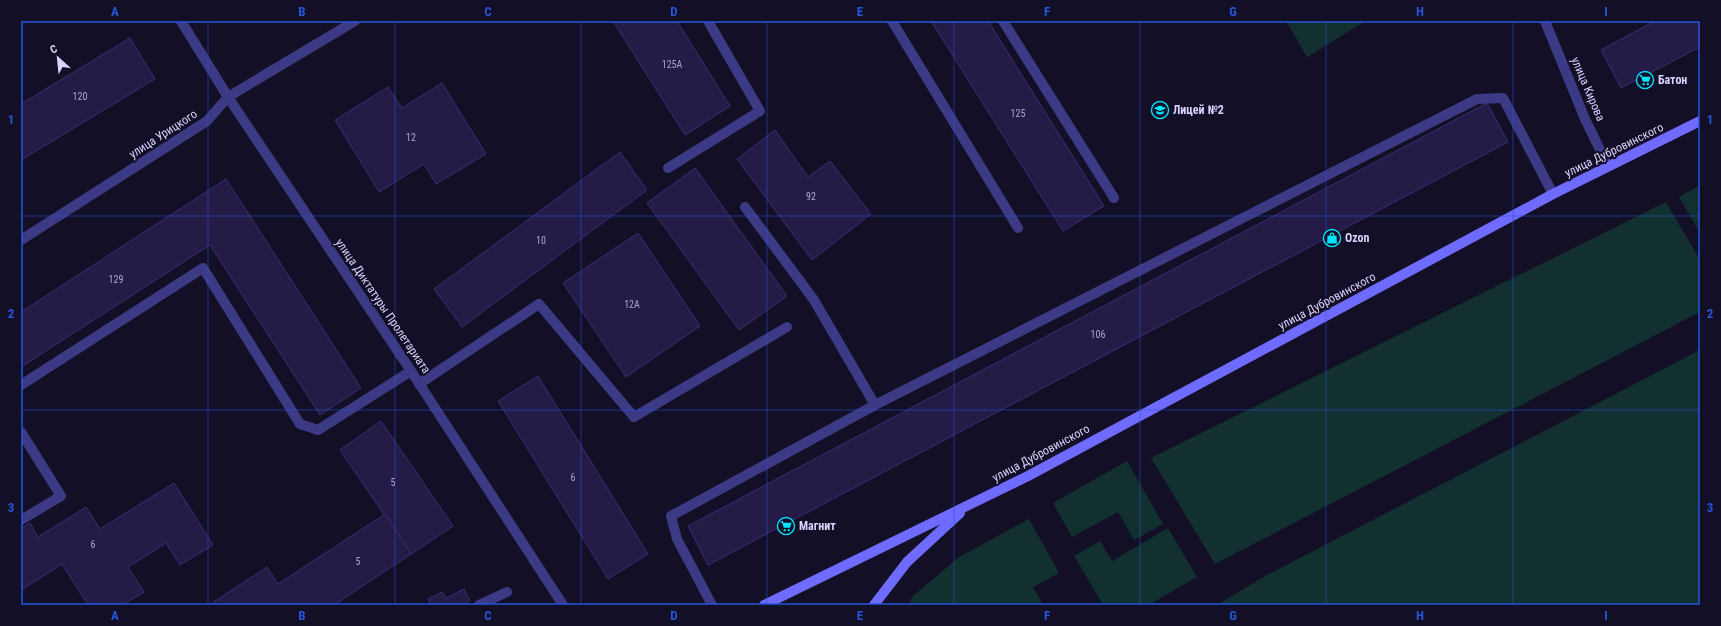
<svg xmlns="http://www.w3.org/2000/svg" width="1721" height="626" viewBox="0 0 1721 626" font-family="'Roboto Condensed',sans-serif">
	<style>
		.green { fill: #12302f }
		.building { fill: #241b47; stroke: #3b2d73 }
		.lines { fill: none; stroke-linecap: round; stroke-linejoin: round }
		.service { stroke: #3d3a85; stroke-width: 10 }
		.minor { stroke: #3d3a85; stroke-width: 10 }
		.tertiary { stroke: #3d3a85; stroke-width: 10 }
		.secondary { stroke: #6f6bff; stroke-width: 10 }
		.grid { fill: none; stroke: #2655da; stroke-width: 1; stroke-opacity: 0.55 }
		.labels { text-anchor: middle; stroke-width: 4; stroke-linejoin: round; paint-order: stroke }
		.number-label { font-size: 10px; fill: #aca6d1 }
		.poi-label { font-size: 12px; font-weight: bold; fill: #d9d4ff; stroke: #130f26; text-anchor: start }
		.street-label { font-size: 12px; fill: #d9d4ff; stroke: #130f26 }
		.neatline { fill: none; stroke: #2655da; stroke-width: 1.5 }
		.grid-label { font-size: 13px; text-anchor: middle; font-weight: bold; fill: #2655da }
	</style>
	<rect width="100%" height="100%" fill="#130f26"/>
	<g class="green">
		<path d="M 1286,21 L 1366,21 L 1307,57 Z"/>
		<path d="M 1700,185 L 1700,233 L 1679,197 Z"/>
		<path d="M 1666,202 L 1700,260 L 1700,312 L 1215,564 L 1151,458 Z"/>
		<path d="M 1700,350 L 1700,605 L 1217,605 L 1265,576 Z"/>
		<path d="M 1127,461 L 1163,524 L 1134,540 L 1118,512 L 1072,537 L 1053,503 Z"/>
		<path d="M 1029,519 L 1059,573 L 1033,587 L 1043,605 L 909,605 L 912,597 L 959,557 Z"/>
		<path d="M 1168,528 L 1197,577 L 1149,605 L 1103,605 L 1074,556 L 1100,541 L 1112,561 Z"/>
	</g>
	<g class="building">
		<path d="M 613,21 L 677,21 L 730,106 L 685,135 Z"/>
		<path d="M 931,21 L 988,21 L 1104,206 L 1063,231 Z"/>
		<path d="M 1655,21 L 1700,21 L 1700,47 L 1621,88 L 1601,50 Z"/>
		<path d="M 130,38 L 155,79 L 21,160 L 21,104 Z"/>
		<path d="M 442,83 L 486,154 L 436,184 L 424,164 L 379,192 L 335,120 L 388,87 L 402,108 Z"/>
		<path d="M 1487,103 L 1508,142 L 708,565 L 688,526 Z"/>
		<path d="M 775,130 L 808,177 L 830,161 L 871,214 L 812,260 L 737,159 Z"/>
		<path d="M 620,152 L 647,190 L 462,327 L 434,289 Z"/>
		<path d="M 695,168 L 787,296 L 739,330 L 647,203 Z"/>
		<path d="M 226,179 L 361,388 L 320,415 L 210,245 L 21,367 L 21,312 Z"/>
		<path d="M 638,233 L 700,326 L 626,377 L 563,283 Z"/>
		<path d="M 538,376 L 648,554 L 608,579 L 498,401 Z"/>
		<path d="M 381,421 L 453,526 L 411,554 L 340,450 Z"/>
		<path d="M 174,483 L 213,545 L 180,565 L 166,543 L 128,567 L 144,592 L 122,605 L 88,605 L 62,564 L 21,590 L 21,529 L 30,523 L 38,537 L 86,507 L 100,529 Z"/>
		<path d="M 385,514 L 411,554 L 334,605 L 209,605 L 267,567 L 278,584 Z"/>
		<path d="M 464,589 L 470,601 L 462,605 L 431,605 L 428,599 L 442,592 L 446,598 Z"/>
	</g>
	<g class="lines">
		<g class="service">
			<path d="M 892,21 L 1018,228"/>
			<path d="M 1003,21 L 1114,198"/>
			<path d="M 668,168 L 760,111 L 708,21"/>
			<path d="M 745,207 L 814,300 L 875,405"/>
			<path d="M 419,384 L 539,304 L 634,417 L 787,327"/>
			<path d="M 21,385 L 203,268 L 300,424 L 318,430 L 411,371"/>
			<path d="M 21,432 L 61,496 L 21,520"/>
			<path d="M 479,605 L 507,592"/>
			<path d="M 712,605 L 677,539 L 671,516 L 875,405 L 1477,99 L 1503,98 L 1553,194"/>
		</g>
		<path class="minor" d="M 21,240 L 207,121 L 228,97 L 355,21"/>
		<g class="tertiary">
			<path d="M 181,21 L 228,97 L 411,371 L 563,605"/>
			<path d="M 1545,21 L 1585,119 L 1608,166"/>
		</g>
		<g class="secondary">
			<path d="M 764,605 L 1028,476 L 1553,194 L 1700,121"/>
			<path d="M 874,605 L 907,562 L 960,513"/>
		</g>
	</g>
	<path class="grid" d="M 208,21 L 208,605M 395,21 L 395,605M 581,21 L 581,605M 767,21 L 767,605M 954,21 L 954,605M 1140,21 L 1140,605M 1326,21 L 1326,605M 1513,21 L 1513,605M 21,216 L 1700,216M 21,410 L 1700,410"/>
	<defs>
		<g id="supermarket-ring" transform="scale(0.9)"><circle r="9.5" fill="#130f26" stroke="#00e5ff" stroke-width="1.5"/><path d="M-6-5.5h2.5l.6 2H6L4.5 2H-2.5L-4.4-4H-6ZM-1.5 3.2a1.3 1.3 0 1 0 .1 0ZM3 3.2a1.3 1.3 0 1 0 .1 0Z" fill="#00e5ff"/></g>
		<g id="school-ring" transform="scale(0.9)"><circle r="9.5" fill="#130f26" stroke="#00e5ff" stroke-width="1.5"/><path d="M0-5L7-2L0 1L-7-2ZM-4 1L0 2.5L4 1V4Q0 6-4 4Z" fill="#00e5ff"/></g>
		<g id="shop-ring" transform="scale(0.9)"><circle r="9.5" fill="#130f26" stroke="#00e5ff" stroke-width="1.5"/><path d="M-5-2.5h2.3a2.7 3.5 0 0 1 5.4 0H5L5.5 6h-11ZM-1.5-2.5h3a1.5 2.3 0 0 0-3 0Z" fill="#00e5ff"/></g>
	</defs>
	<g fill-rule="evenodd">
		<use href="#supermarket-ring" x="1645" y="80"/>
		<use href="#school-ring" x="1160" y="110"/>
		<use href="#shop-ring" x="1332" y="238"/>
		<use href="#supermarket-ring" x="786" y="526"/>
	</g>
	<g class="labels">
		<g class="number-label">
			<text x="672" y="68">125А</text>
			<text x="80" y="100">120</text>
			<text x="1018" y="117">125</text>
			<text x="411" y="141">12</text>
			<text x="811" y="200">92</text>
			<text x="541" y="244">10</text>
			<text x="116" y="283">129</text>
			<text x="632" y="308">12А</text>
			<text x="1098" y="338">106</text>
			<text x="573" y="481">6</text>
			<text x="393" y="486">5</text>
			<text x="93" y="548">6</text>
			<text x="358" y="565">5</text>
		</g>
		<g class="poi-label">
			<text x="1658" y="84">Батон</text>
			<text x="1173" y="114">Лицей №2</text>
			<text x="1345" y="242">Ozon</text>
			<text x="799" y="530">Магнит</text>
		</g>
		<g class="street-label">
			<text transform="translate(1588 89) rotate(67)" y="4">улица Кирова</text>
			<text transform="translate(163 134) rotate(-33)" y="4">улица Урицкого</text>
			<text transform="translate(1614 150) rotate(-26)" y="4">улица Дубровинского</text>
			<text transform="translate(1327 301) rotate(-28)" y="4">улица Дубровинского</text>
			<text transform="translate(383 306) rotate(56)" y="4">улица Диктатуры Пролетариата</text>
			<text transform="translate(1041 453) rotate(-28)" y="4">улица Дубровинского</text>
		</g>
	</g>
	<rect width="1721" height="626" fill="none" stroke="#130f26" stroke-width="44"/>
	<g transform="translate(58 58) rotate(333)" stroke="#130f26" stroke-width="3" paint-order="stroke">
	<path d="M0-3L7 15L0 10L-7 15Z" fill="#d9d4ff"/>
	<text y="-6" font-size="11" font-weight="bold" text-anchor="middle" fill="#d9d4ff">С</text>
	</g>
	<rect x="22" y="22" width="1677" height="582" class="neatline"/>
	<g class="grid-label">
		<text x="115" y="16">A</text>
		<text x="302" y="16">B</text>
		<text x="488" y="16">C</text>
		<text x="674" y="16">D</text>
		<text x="860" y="16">E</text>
		<text x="1047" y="16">F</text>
		<text x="1233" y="16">G</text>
		<text x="1420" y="16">H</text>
		<text x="1606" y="16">I</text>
		<text x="11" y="124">1</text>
		<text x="1710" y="124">1</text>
		<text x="11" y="318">2</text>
		<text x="1710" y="318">2</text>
		<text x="11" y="512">3</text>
		<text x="1710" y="512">3</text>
		<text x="115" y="620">A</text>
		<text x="302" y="620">B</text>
		<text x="488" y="620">C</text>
		<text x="674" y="620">D</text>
		<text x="860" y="620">E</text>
		<text x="1047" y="620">F</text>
		<text x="1233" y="620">G</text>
		<text x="1420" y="620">H</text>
		<text x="1606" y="620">I</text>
	</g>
</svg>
